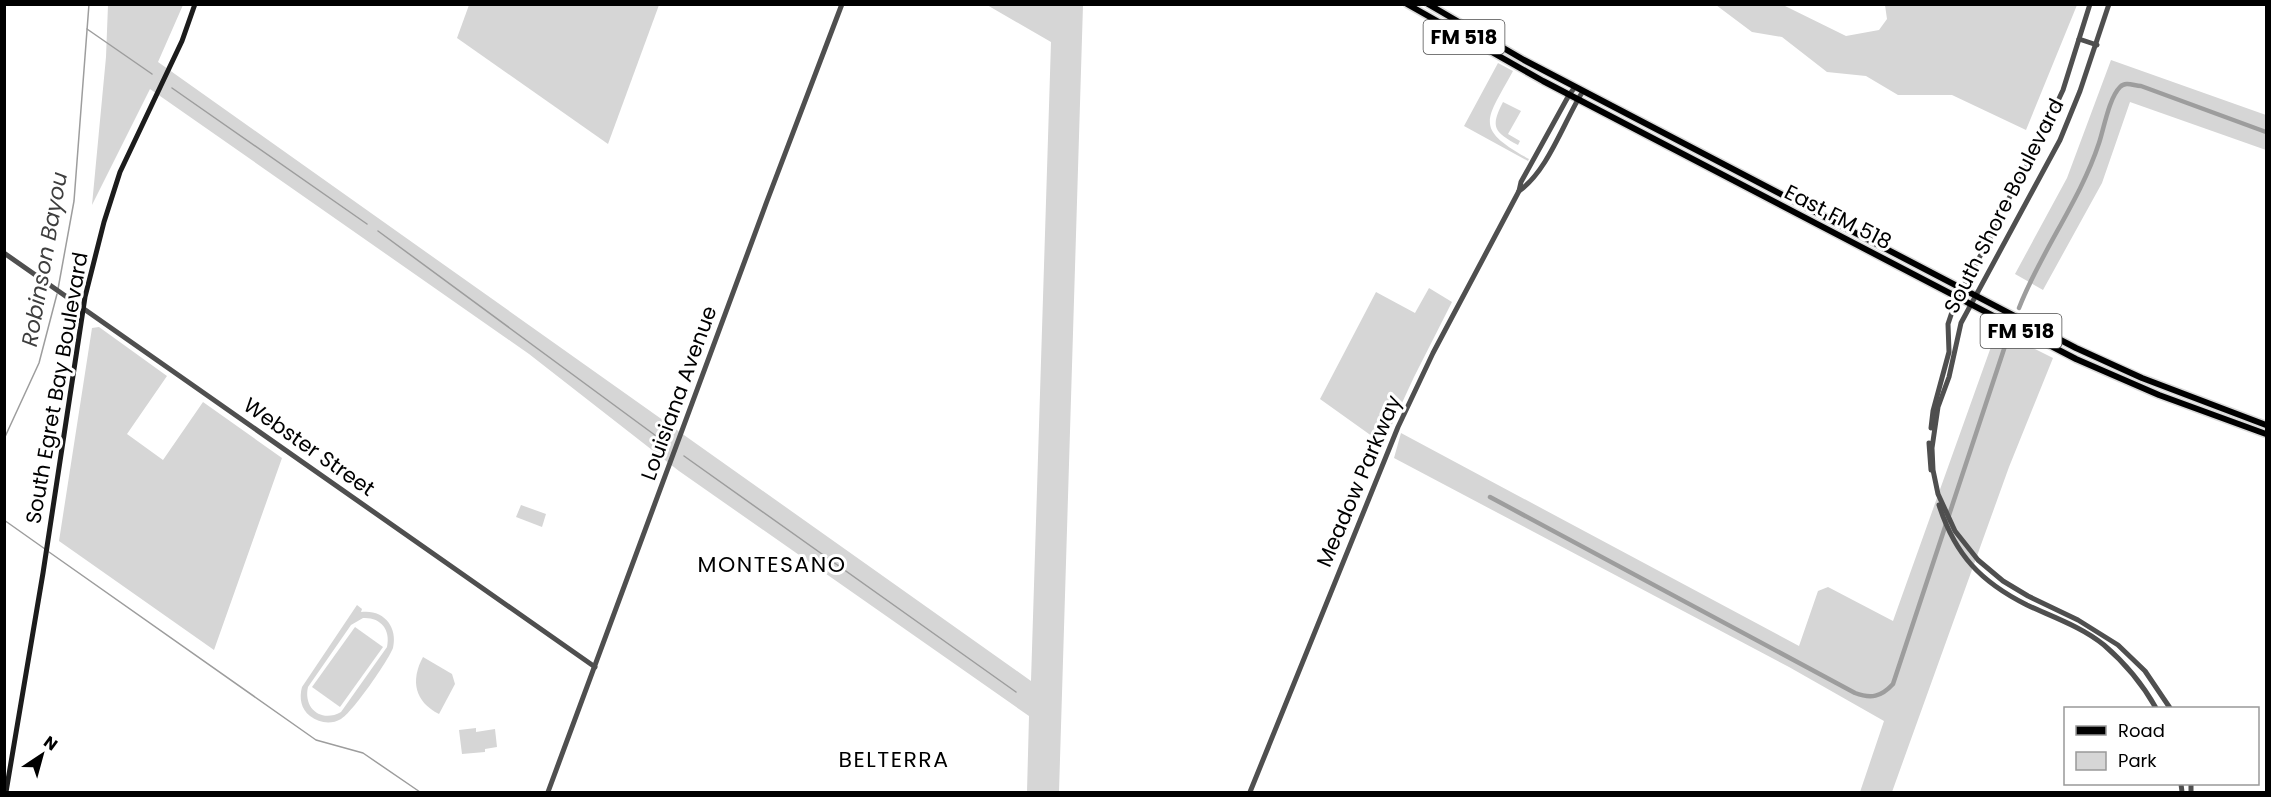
<svg xmlns="http://www.w3.org/2000/svg" width="2271" height="797" viewBox="0 0 2271 797" font-family="Poppins,sans-serif">
	<style>
		.green { fill: #d6d6d6; fill-rule: evenodd }
		.lines { fill: none; stroke-linecap: round; stroke-linejoin: round }
		.stream { stroke: #9d9d9d; stroke-width: 1.5 }
		.canal { stroke: #9d9d9d; stroke-width: 4.5 }
		.primary-casing { stroke: #dbdbdb; stroke-width: 9 }
		.tertiary { stroke: #4f4f4f; stroke-width: 5 }
		.secondary { stroke: #1c1c1c; stroke-width: 5 }
		.primary { stroke: #000; stroke-width: 6 }
		.labels { text-anchor: middle; stroke-width: 6; stroke-linejoin: round; paint-order: stroke }
		.shield { fill: #fff; stroke: #4c4c4c; stroke-width: 1.5 }
		.shield-label { font-size: 20px; font-weight: bold; fill: #000 }
		.street-label { font-size: 21px; fill: #000; stroke: #fff }
		.water-label { font-size: 22px; font-style: italic; fill: #3e3e3e; stroke: #fff }
		.neighbourhood-label { font-size: 22px; letter-spacing: 1.5px; fill: #000; stroke: #fff }
	</style>
	<rect width="100%" height="100%" fill="#fff"/>
	<g class="green">
		<path d="M 108,5 L 183,5 L 158,62 L 1031,681 L 1051,42 L 987,5 L 1083,5 L 1059,792 L 1027,792 L 1029,716 L 679,471 L 529,354 L 150,89 L 92,205 L 106,57 Z"/>
		<path d="M 469,5 L 659,5 L 608,144 L 457,38 Z"/>
		<path d="M 1716,5 L 1783,5 L 1846,36 L 1879,30 L 1887,19 L 1885,5 L 2077,5 L 2026,130 L 1952,95 L 1898,95 L 1866,76 L 1827,72 L 1782,37 L 1752,32 Z"/>
		<path d="M 2111,60 L 2266,115 L 2266,150 L 2130,102 L 2102,183 L 2043,290 L 2015,274 L 2067,178 Z"/>
		<path d="M 1498,63 L 1513,71 C 1486,121 1473,128 1529,159 L 1528,161 L 1464,126 Z"/>
		<path d="M 1503,102 L 1521,111 L 1508,134 L 1520,141 L 1518,145 C 1494,132 1490,127 1503,102 Z"/>
		<path d="M 1429,288 L 1452,302 L 1414,377 L 1383,444 L 1320,399 L 1376,292 L 1415,313 Z"/>
		<path d="M 99,327 L 167,376 L 127,434 L 163,460 L 203,402 L 282,458 L 214,650 L 59,541 L 92,328 Z"/>
		<path d="M 1997,330 L 2053,358 L 2009,467 L 1892,792 L 1860,792 L 1884,721 L 1789,667 L 1394,458 L 1401,433 L 1799,646 L 1818,591 L 1828,587 L 1893,621 Z"/>
		<path d="M 521,505 L 546,514 L 542,527 L 516,517 Z"/>
		<path d="M 357,605 L 362,609 L 361,612 C 383,609 398,626 393,648 C 388,661 352,713 341,719 C 331,725 319,723 310,716 C 301,709 299,698 302,687 ZM 363,618 C 380,617 391,629 387,647 L 341,712 C 322,723 303,709 308,687 L 351,625 Z"/>
		<path d="M 355,627 L 383,647 L 340,707 L 312,687 Z"/>
		<path d="M 423,657 L 452,674 L 455,684 L 439,714 C 415,702 410,681 423,657 Z"/>
		<path d="M 476,728 L 476,732 L 495,729 L 497,747 L 485,749 L 485,752 L 462,754 L 459,730 Z"/>
	</g>
	<g class="lines">
		<g class="stream">
			<path d="M 87,29 L 152,74"/>
			<path d="M 172,88 L 367,224"/>
			<path d="M 378,231 L 667,444"/>
			<path d="M 58,289 L 74,201 L 89,4"/>
			<path d="M 4,439 L 39,363 L 57,294"/>
			<path d="M 684,456 L 1016,692"/>
			<path d="M 4,520 L 45,549"/>
			<path d="M 49,552 L 316,740 L 363,753 L 420,792"/>
		</g>
		<g class="canal">
			<path d="M 2019,308 C 2041,251 2080,201 2099,143 C 2104,128 2109,98 2120,87 C 2126,81 2134,86 2141,86 L 2266,132"/>
			<path d="M 1490,497 L 1855,693 C 1871,699 1881,697 1893,684 L 2009,334"/>
		</g>
		<g class="primary-casing">
			<g id="primary">
				<path d="M 1407,4 L 1543,81 L 2076,359 L 2159,395 L 2266,434"/>
				<path d="M 1428,4 L 1524,60 L 2076,348 L 2142,378 L 2266,425"/>
			</g>
		</g>
		<g class="tertiary">
			<path d="M 2109,4 L 2080,91 L 2060,140 L 1961,323 L 1949,377 L 1938,407 L 1932,448 L 1933,470 L 1938,494 L 1955,531 L 1978,560 L 2003,581 L 2028,596 L 2078,620 L 2118,645 L 2145,671 L 2170,708"/>
			<path d="M 2079,39 L 2097,45"/>
			<path d="M 1519,191 C 1548,171 1564,121 1583,91"/>
			<path d="M 4,253 L 595,667"/>
			<path d="M 1931,428 L 1933,411 L 1949,352 L 1948,324 L 1957,297 L 1992,235 L 2000,215 L 2035,150 L 2063,90 L 2090,4"/>
			<path d="M 1929,443 L 1931,470"/>
			<path d="M 1939,505 C 1955,555 1981,582 2027,605 C 2053,617 2082,627 2104,645 C 2125,663 2143,685 2156,708"/>
			<path d="M 2181,784 L 2182,792"/>
			<path d="M 2191,784 L 2191,792"/>
			<path d="M 548,792 L 767,201 L 842,4"/>
			<path d="M 1250,792 L 1398,427 L 1433,353 L 1519,191 L 1521,182 L 1569,95 L 1575,87"/>
		</g>
		<path class="secondary" d="M 6,792 L 43,573 L 85,297 L 104,222 L 120,172 L 182,41 L 195,4"/>
		<use href="#primary" class="primary"/>
	</g>
	<g class="labels">
		<g class="shield">
			<rect x="1423.5" y="20" width="81" height="34" rx="4.5"/>
			<rect x="1980.5" y="314" width="81" height="34" rx="4.5"/>
		</g>
		<g class="shield-label">
			<text x="1464" y="44">FM 518</text>
			<text x="2021" y="338">FM 518</text>
		</g>
		<g class="street-label">
			<text transform="translate(2004 206) rotate(-63)" y="7">South Shore Boulevard</text>
			<text transform="translate(1838 217) rotate(27)" y="7">East FM 518</text>
			<text transform="translate(57 388) rotate(-80)" y="7">South Egret Bay Boulevard</text>
			<text transform="translate(679 393) rotate(-70)" y="7">Louisiana Avenue</text>
			<text transform="translate(309 447) rotate(35)" y="7">Webster Street</text>
			<text transform="translate(1359 481) rotate(-67)" y="7">Meadow Parkway</text>
		</g>
		<g class="water-label">
			<text transform="translate(44 259) rotate(-80)" y="8">Robinson Bayou</text>
		</g>
		<g class="neighbourhood-label">
			<text x="772" y="572">MONTESANO</text>
			<text x="894" y="767">BELTERRA</text>
		</g>
	</g>
	<rect width="2271" height="797" fill="none" stroke="#000000" stroke-width="12"/>
	<rect x="2064" y="707" width="195" height="78" fill="#ffffff" stroke="#999999" stroke-width="1.5"/>
	<rect x="2076" y="726" width="30" height="9" fill="#000000" stroke="#999999" stroke-width="1.5"/>
	<text x="2118" y="737" font-size="18" fill="#000000">Road</text>
	<rect x="2076" y="752" width="30" height="18" fill="#d6d6d6" stroke="#999999" stroke-width="1.5"/>
	<text x="2118" y="767" font-size="18" fill="#000000">Park</text>
	<g transform="translate(42 755) rotate(36)" stroke="#ffffff" stroke-width="4.5" paint-order="stroke">
	<path d="M0-4.5L10 22L0 15L-10 22Z" fill="#000000"/>
	<text y="-9" font-size="16" font-weight="bold" text-anchor="middle" fill="#000000">N</text>
	</g>
</svg>
